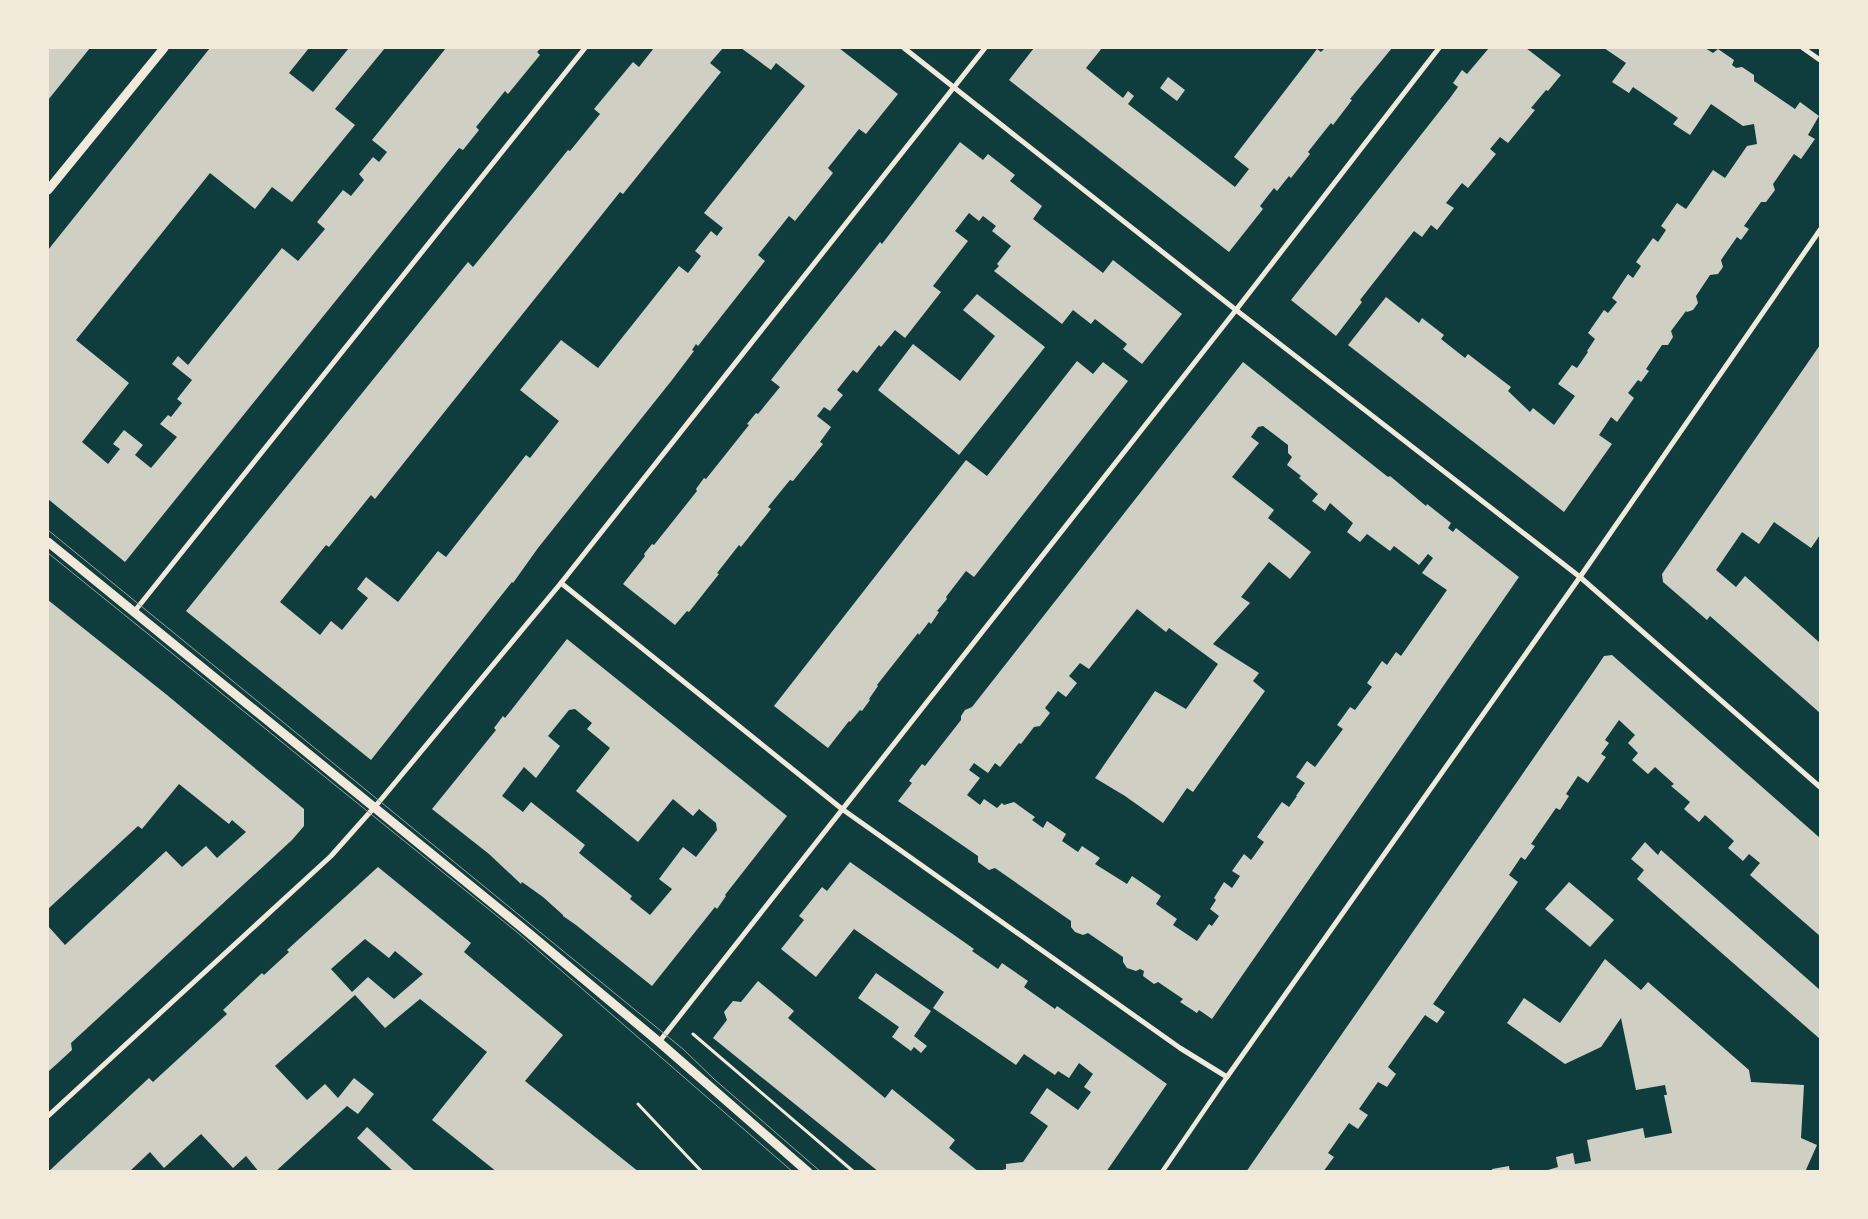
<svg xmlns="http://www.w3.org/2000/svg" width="1868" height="1219" viewBox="0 0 1868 1219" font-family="Commissioner,sans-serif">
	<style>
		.building { fill: #cfcfc3; fill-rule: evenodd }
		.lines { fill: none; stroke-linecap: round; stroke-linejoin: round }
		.path { stroke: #f1e9da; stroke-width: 3 }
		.pedestrian { stroke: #f1e9da; stroke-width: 4.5 }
		.minor { stroke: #f1e9da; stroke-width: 5 }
		.tertiary { stroke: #f1e9da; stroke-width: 9 }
		.tram { stroke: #97a49c; stroke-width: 1 }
	</style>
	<rect width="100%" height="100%" fill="#0f3d3e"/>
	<g class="building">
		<path d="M 48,48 L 90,48 L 48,100 Z"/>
		<path d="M 210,48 L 309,48 L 289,73 L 313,92 L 349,48 L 385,48 L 335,109 L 355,125 L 292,202 L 272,187 L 255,209 L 210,173 L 76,340 L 129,383 L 82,442 L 108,464 L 120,449 L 113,444 L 124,430 L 143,445 L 135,455 L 151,468 L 177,437 L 160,424 L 168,415 L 171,417 L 182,403 L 177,399 L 192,380 L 172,364 L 178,356 L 188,365 L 282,248 L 298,261 L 325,229 L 317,222 L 343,190 L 351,196 L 364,180 L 359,174 L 373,157 L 379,162 L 387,152 L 372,140 L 446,48 L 541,48 L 537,52 L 540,55 L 508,94 L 505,91 L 476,127 L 479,130 L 463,150 L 459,148 L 125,562 L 48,499 L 48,250 Z"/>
		<path d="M 654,48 L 723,48 L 710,63 L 721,72 L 623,194 L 620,192 L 375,499 L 371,495 L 329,547 L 326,545 L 280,602 L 320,635 L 331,621 L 342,630 L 368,598 L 357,589 L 366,577 L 398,602 L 438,551 L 446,557 L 526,455 L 530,458 L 559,421 L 520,390 L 561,340 L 598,368 L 679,266 L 688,273 L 701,256 L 695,251 L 711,231 L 717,236 L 723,228 L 704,213 L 805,86 L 776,63 L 771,70 L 741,48 L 839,48 L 898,94 L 866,134 L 859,129 L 828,168 L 833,173 L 795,221 L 789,216 L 758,255 L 765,261 L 698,346 L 696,344 L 692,350 L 694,351 L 672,380 L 538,548 L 513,583 L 512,582 L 371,760 L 186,611 L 468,262 L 473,267 L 568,150 L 570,151 L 600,114 L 594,109 L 633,62 L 639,67 Z"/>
		<path d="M 1034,48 L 1102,48 L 1086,68 L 1123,98 L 1128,91 L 1134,96 L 1128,104 L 1235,187 L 1249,169 L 1234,157 L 1317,49 L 1321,52 L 1325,48 L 1392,48 L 1350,99 L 1352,100 L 1333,125 L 1331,123 L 1319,138 L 1308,152 L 1310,154 L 1291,178 L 1289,176 L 1277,191 L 1274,188 L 1260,206 L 1263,209 L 1229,252 L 1009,80 Z"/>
		<path d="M 1489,48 L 1526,48 L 1561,75 L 1548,91 L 1546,90 L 1531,108 L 1535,110 L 1508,143 L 1500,137 L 1490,149 L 1496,154 L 1468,188 L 1462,183 L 1446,203 L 1454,208 L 1437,230 L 1431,225 L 1422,237 L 1414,231 L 1360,300 L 1362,302 L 1336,336 L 1291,300 L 1450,98 L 1458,87 L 1453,83 L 1462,70 L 1467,74 Z"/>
		<path d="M 1604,48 L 1705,48 L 1713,53 L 1718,49 L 1734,60 L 1732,65 L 1736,68 L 1742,67 L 1754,75 L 1754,81 L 1795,109 L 1800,102 L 1819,116 L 1808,135 L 1815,139 L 1801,159 L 1794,154 L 1773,184 L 1775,190 L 1766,202 L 1761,202 L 1744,226 L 1749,229 L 1741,240 L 1737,237 L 1721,260 L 1723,267 L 1718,274 L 1710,275 L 1696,296 L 1698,303 L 1693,310 L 1687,312 L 1686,311 L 1671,331 L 1673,337 L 1668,345 L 1662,345 L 1646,369 L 1649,371 L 1641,382 L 1638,380 L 1628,393 L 1634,398 L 1617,422 L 1611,417 L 1599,435 L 1612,444 L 1564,512 L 1348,345 L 1386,297 L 1419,323 L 1422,318 L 1444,335 L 1441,339 L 1465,358 L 1468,354 L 1511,387 L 1508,391 L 1530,412 L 1533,408 L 1554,425 L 1575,396 L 1558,384 L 1572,365 L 1577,368 L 1588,352 L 1587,351 L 1595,339 L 1588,333 L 1604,310 L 1608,313 L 1617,302 L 1612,298 L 1628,274 L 1633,278 L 1641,266 L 1636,262 L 1653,238 L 1658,242 L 1666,230 L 1661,226 L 1677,203 L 1686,209 L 1713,170 L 1725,178 L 1747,146 L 1757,144 L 1754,124 L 1743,126 L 1711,104 L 1690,135 L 1673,124 L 1678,118 L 1655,102 L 1633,87 L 1629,93 L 1612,82 L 1626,63 Z"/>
		<path d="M 1168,77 L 1185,90 L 1177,101 L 1160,88 Z"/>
		<path d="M 960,142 L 983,160 L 988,154 L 1015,175 L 1010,181 L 1042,206 L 1033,219 L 1103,273 L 1113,260 L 1182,314 L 1142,364 L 1123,349 L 1127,344 L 1095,319 L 1091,324 L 1073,310 L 1062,324 L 994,271 L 999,266 L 997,264 L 1011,246 L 992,231 L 996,226 L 983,216 L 979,221 L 969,213 L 955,231 L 968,241 L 933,286 L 941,292 L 905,338 L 895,330 L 881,347 L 879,345 L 857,373 L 853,370 L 837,390 L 843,395 L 830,411 L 824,407 L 817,416 L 831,427 L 820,442 L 823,444 L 793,481 L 790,480 L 768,507 L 771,509 L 741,547 L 739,545 L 717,573 L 719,574 L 689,612 L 687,611 L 675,625 L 623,584 L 645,556 L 644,554 L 652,544 L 654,545 L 697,491 L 696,489 L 704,478 L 706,479 L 749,425 L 747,424 L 756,413 L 758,414 L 780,387 L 771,380 L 880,242 L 882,244 Z"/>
		<path d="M 977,294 L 1045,347 L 959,455 L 878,390 L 913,344 L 960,381 L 995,336 L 963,310 Z"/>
		<path d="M 1820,345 L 1820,535 L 1811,548 L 1774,522 L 1759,544 L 1742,532 L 1716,570 L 1736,587 L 1745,576 L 1820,643 L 1820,713 L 1710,616 L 1707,620 L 1663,582 L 1662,574 Z"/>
		<path d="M 1077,361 L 1093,374 L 1103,362 L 1128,381 L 974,577 L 966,571 L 946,597 L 947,599 L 937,611 L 939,612 L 931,624 L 929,622 L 919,635 L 918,633 L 877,685 L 878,686 L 869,699 L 870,700 L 862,711 L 860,710 L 850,722 L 849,721 L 828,748 L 774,706 L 966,460 L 987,476 Z"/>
		<path d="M 1243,362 L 1388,477 L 1390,476 L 1426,506 L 1427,504 L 1451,523 L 1448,528 L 1453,532 L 1456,528 L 1519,577 L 1212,1019 L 1199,1010 L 1197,1013 L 1180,1002 L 1183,999 L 1158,982 L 1154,984 L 1143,976 L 1144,971 L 1140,969 L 1136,971 L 1127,968 L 1123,962 L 1123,957 L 1088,933 L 1083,935 L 1075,932 L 1071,927 L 1071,921 L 995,868 L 989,870 L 978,862 L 978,856 L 898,801 L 912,783 L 909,781 L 922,764 L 925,766 L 961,720 L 961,716 L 965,710 L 972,707 ZM 1263,426 L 1288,445 L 1288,453 L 1292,457 L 1287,465 L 1301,476 L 1299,478 L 1318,494 L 1312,501 L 1325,511 L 1330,503 L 1353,523 L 1347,532 L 1360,542 L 1367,534 L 1390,551 L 1394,546 L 1419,565 L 1428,554 L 1433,558 L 1422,573 L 1447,590 L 1401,656 L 1396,652 L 1387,665 L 1382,661 L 1367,683 L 1372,687 L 1355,710 L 1350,707 L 1337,725 L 1343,729 L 1315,767 L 1307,761 L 1296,777 L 1305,783 L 1296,796 L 1297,796 L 1289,807 L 1282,802 L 1257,837 L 1264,842 L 1251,860 L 1244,854 L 1232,871 L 1240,876 L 1232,888 L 1224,882 L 1214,898 L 1216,900 L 1210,909 L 1219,916 L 1212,926 L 1209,924 L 1197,941 L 1173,925 L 1177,919 L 1156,904 L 1161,896 L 1132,876 L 1127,884 L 1095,864 L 1100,858 L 1082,846 L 1078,852 L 1062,841 L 1066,834 L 1047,821 L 1043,828 L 1032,820 L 1035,817 L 1014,802 L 1004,805 L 1002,803 L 997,808 L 984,799 L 980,805 L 967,795 L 980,778 L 969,770 L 974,763 L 988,773 L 995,763 L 1000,767 L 1019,743 L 1021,744 L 1034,727 L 1040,726 L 1050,713 L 1045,708 L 1058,691 L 1066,697 L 1077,683 L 1069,676 L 1080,663 L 1089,669 L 1137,609 L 1166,632 L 1169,628 L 1218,664 L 1186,709 L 1155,691 L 1095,778 L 1125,796 L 1163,823 L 1187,788 L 1193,792 L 1265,691 L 1253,681 L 1259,673 L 1213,644 L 1250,603 L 1241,597 L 1269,562 L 1290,579 L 1311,552 L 1268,518 L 1274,510 L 1232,477 L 1259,443 L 1251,437 L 1258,427 Z"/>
		<path d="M 48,600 L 167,695 L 304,809 L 304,826 L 292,840 L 71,1043 L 72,1050 L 48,1072 L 48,926 L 65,945 L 166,851 L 182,867 L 206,846 L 217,858 L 246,832 L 232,820 L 229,824 L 179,784 L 142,829 L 138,826 L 48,909 Z"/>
		<path d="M 567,639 L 787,816 L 725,895 L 726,896 L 717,909 L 715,907 L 652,986 L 576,925 L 563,916 L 563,915 L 543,897 L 522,882 L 521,884 L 489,854 L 432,809 L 496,730 L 494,728 L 503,716 L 505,718 ZM 575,709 L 592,723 L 587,729 L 610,748 L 576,791 L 638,842 L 673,799 L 693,816 L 699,809 L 716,823 L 717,830 L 696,857 L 683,847 L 659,879 L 672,889 L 650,915 L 630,899 L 632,896 L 579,853 L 585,845 L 531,802 L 523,812 L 502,796 L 524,767 L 536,778 L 560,746 L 548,736 L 569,710 Z"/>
		<path d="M 1612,655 L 1820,838 L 1820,936 L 1750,875 L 1760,863 L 1749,854 L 1743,861 L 1728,848 L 1734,841 L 1705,815 L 1699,822 L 1684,809 L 1690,802 L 1671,786 L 1674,784 L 1655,767 L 1648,774 L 1632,760 L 1638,753 L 1628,743 L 1635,735 L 1619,720 L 1605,740 L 1609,743 L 1601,754 L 1606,757 L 1588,783 L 1578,776 L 1566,794 L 1569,796 L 1560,810 L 1556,808 L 1531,844 L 1535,846 L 1525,860 L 1521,857 L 1509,875 L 1518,882 L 1433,1004 L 1445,1012 L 1437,1023 L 1425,1015 L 1388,1067 L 1396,1074 L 1387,1087 L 1378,1082 L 1359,1109 L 1368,1115 L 1358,1129 L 1349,1123 L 1328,1153 L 1334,1157 L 1323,1172 L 1316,1170 L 1314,1172 L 1246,1172 L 1594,671 L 1604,656 Z"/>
		<path d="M 1645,842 L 1658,855 L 1661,850 L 1820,990 L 1820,1039 L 1637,879 L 1644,870 L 1631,859 Z"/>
		<path d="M 850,862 L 974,949 L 972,951 L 998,969 L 1002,963 L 1028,981 L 1024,987 L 1055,1009 L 1057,1006 L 1167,1084 L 1106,1172 L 995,1172 L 1006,1169 L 1006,1164 L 1023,1162 L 1048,1126 L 1030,1113 L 1047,1088 L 1078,1110 L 1091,1092 L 1084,1087 L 1093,1074 L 1079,1063 L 1069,1078 L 1058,1071 L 1055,1075 L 1024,1054 L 1016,1065 L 933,1008 L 944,992 L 854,929 L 816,977 L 781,949 L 804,920 L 799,916 L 822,887 L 827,891 Z"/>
		<path d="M 378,867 L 471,943 L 464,952 L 563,1035 L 525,1081 L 639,1172 L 497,1172 L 432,1120 L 487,1052 L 420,999 L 385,1028 L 355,995 L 275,1066 L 307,1100 L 325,1084 L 338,1098 L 354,1078 L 374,1094 L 358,1114 L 347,1106 L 275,1172 L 259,1172 L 246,1156 L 233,1168 L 201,1134 L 164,1168 L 150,1152 L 129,1172 L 48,1172 L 149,1078 L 153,1082 L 227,1014 L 223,1010 L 262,973 L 264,975 L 289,952 L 287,950 ZM 365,939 L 389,958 L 395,951 L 423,974 L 394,999 L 368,977 L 352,992 L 331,969 Z"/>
		<path d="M 1569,882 L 1614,920 L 1590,947 L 1545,909 Z"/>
		<path d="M 1605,959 L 1641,990 L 1648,982 L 1749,1070 L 1751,1082 L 1804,1085 L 1801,1138 L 1817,1145 L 1805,1172 L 1541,1172 L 1558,1167 L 1556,1157 L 1573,1153 L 1575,1164 L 1591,1161 L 1587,1140 L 1643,1128 L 1645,1138 L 1672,1133 L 1664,1095 L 1667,1095 L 1665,1085 L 1636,1090 L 1621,1018 L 1601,1047 L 1565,1064 L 1507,1023 L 1524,998 L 1560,1023 Z"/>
		<path d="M 876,973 L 931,1011 L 914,1036 L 927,1046 L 921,1053 L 914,1047 L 911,1051 L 892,1037 L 899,1027 L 858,998 Z"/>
		<path d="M 758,981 L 794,1011 L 788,1018 L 885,1098 L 892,1089 L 955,1140 L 949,1148 L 979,1172 L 879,1172 L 713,1038 L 727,1020 L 724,1012 L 733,1001 L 741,1002 Z"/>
		<path d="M 367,1127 L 416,1172 L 394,1172 L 357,1138 Z"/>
		<path d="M 1509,1166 L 1510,1172 L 1493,1172 L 1492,1169 Z"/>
	</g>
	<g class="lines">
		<g class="path">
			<path d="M 693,1034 L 854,1172"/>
			<path d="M 638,1104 L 702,1172"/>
		</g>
		<path class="pedestrian" d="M 1162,1172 L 1227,1077"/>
		<g class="minor">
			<path d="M 904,48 L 1236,310 L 1580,577 L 1820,787"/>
			<path d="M 1803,48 L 1820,60"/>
			<path d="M 561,583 L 842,809 L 1180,1048 L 1227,1077 L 1580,577 L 1820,230"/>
			<path d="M 134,612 L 585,48"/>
			<path d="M 659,1042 L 1236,310 L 1439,48"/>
			<path d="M 48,1116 L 331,856 L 379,802 L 561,583 L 985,48"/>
		</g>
		<g class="tertiary">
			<path d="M 48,190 L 164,48"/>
			<path d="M 48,542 L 525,930 L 659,1042 L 808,1172"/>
		</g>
		<g class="tram">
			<path d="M 48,530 L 683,1049 L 714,1079 L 821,1172"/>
			<path d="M 48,553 L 518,933 L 793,1172"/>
		</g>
	</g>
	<rect width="1868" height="1219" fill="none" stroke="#f1e9da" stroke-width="98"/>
</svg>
